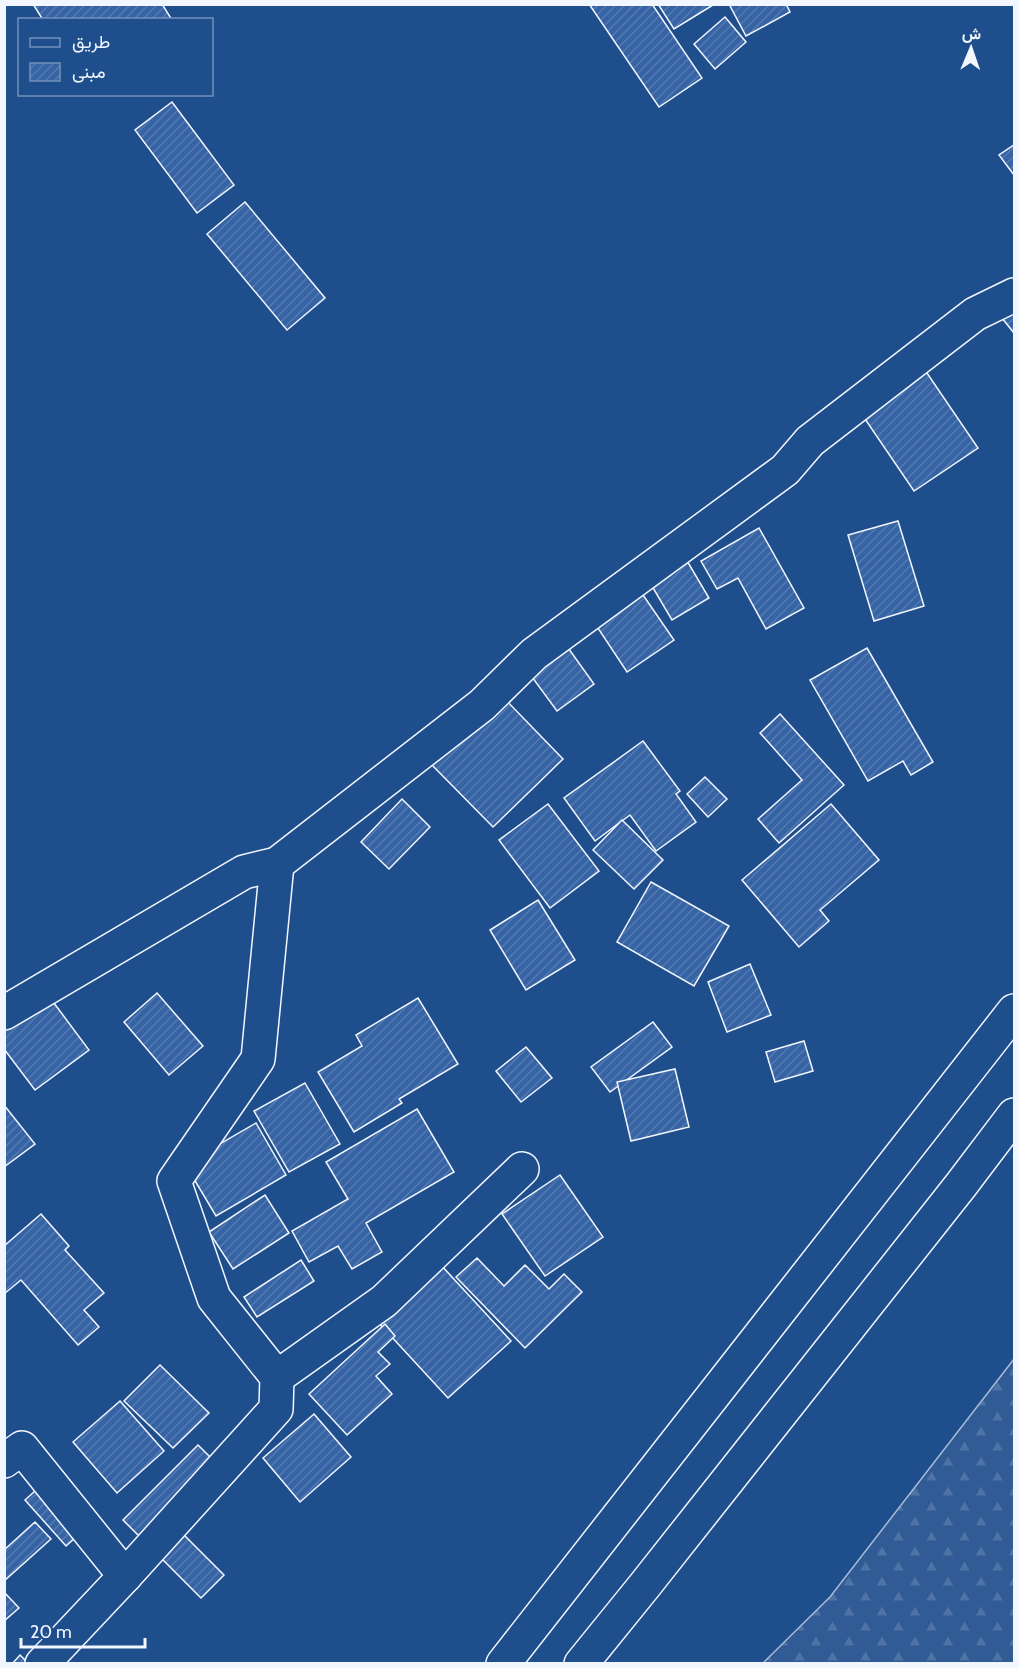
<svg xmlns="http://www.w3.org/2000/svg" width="1019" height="1668" viewBox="0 0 1019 1668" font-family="Cabin,Vazirmatn,sans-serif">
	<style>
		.forest { fill: url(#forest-firs); stroke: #a8bbd7; stroke-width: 1.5 }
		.building { fill: url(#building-hatch); stroke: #f2f6ff; stroke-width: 1.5 }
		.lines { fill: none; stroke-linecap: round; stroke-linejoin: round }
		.minor-casing { stroke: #f2f6ff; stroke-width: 36 }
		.motorway-casing { stroke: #f2f6ff; stroke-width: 36 }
		.minor { stroke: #1f4e8c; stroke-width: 33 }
		.motorway { stroke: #1f4e8c; stroke-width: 33 }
	</style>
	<defs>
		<pattern id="forest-firs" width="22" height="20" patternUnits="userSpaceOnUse" patternTransform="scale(1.5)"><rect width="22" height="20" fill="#305b95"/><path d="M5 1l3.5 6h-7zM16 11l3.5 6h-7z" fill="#4e73a5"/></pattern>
		<pattern id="building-hatch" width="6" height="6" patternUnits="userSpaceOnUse" patternTransform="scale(1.5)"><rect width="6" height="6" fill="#3563a3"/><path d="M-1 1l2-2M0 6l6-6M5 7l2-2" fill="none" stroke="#537ab1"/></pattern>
	</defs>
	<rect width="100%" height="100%" fill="#1f4e8c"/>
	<path class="forest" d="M 1014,1359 L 1014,1663 L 763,1663 L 830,1597 Z"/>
	<g class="building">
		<path d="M 33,4 L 162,4 L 172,20 L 43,20 Z"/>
		<path d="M 589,4 L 652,4 L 702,78 L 659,107 Z"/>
		<path d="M 658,4 L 713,4 L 713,5 L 674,29 Z"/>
		<path d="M 729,4 L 786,4 L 790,12 L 746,36 Z"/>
		<path d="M 725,17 L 746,42 L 715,69 L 694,44 Z"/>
		<path d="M 172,102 L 234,185 L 197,213 L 135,130 Z"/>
		<path d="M 1014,145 L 1014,175 L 999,155 Z"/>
		<path d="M 245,202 L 325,298 L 287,330 L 207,234 Z"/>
		<path d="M 1014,300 L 1014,333 L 998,313 Z"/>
		<path d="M 912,351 L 978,448 L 914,491 L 848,394 Z"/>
		<path d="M 898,521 L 924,606 L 874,621 L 848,535 Z"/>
		<path d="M 759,528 L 804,608 L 766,629 L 738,578 L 717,589 L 701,561 Z"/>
		<path d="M 680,549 L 709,598 L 672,620 L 643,571 Z"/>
		<path d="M 630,576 L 674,640 L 627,672 L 584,607 Z"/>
		<path d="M 556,631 L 594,684 L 557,711 L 518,658 Z"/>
		<path d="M 867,648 L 933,762 L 911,775 L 903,761 L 868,781 L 810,680 Z"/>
		<path d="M 501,695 L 563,759 L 493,827 L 430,763 Z"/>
		<path d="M 780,714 L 844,785 L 779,843 L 758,819 L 802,780 L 760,733 Z"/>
		<path d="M 643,741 L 680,791 L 676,794 L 696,822 L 656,851 L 630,815 L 595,841 L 564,798 Z"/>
		<path d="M 705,777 L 727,799 L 708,817 L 687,794 Z"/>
		<path d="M 402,799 L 430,827 L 389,869 L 361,842 Z"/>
		<path d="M 548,804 L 599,871 L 550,908 L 499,840 Z"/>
		<path d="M 831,804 L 879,860 L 820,910 L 829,921 L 799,947 L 742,880 Z"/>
		<path d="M 622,820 L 663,860 L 634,889 L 593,850 Z"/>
		<path d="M 651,882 L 729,926 L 694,986 L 617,942 Z"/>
		<path d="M 538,900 L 575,960 L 526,990 L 490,930 Z"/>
		<path d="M 750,964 L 771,1015 L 727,1032 L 708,982 Z"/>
		<path d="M 42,987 L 89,1050 L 35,1090 L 4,1049 L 4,1015 Z"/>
		<path d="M 157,993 L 203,1046 L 169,1075 L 124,1022 Z"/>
		<path d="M 418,998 L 458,1064 L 399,1099 L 402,1103 L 354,1132 L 318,1072 L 362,1046 L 356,1035 Z"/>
		<path d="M 653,1022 L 672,1047 L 610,1092 L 591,1067 Z"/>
		<path d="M 804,1041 L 813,1071 L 775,1082 L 766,1052 Z"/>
		<path d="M 526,1047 L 552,1078 L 521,1102 L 496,1071 Z"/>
		<path d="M 675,1069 L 689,1127 L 631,1141 L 617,1082 Z"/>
		<path d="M 305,1083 L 340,1144 L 289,1172 L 254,1111 Z"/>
		<path d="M 4,1105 L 35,1144 L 4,1167 Z"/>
		<path d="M 417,1109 L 454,1172 L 366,1223 L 382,1252 L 352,1269 L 338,1246 L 309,1262 L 292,1231 L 348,1199 L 326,1162 Z"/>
		<path d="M 256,1123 L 286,1175 L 216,1216 L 185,1164 Z"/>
		<path d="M 560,1175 L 603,1237 L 545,1276 L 502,1214 Z"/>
		<path d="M 265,1195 L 289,1233 L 233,1269 L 209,1232 Z"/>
		<path d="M 41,1214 L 69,1246 L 65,1250 L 104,1293 L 84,1310 L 99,1327 L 78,1345 L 21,1280 L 4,1294 L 4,1246 Z"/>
		<path d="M 477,1258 L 504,1286 L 525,1265 L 549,1289 L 564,1274 L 582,1292 L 525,1348 L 456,1277 Z"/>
		<path d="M 301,1260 L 314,1281 L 257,1317 L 244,1297 Z"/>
		<path d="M 440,1264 L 511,1341 L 448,1398 L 377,1321 Z"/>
		<path d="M 385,1324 L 395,1336 L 378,1352 L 390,1364 L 376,1376 L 392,1394 L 347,1435 L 309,1394 Z"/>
		<path d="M 160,1365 L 209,1413 L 173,1448 L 124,1401 Z"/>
		<path d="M 120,1401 L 164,1451 L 117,1493 L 73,1442 Z"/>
		<path d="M 314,1414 L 351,1457 L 300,1502 L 263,1458 Z"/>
		<path d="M 198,1445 L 217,1464 L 165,1516 L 224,1575 L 201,1598 L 123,1520 Z"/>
		<path d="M 44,1483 L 85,1529 L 66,1546 L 25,1500 Z"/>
		<path d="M 35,1522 L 51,1539 L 4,1581 L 4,1550 Z"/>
		<path d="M 4,1592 L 19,1608 L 4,1621 Z"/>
		<path d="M 20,1655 L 29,1664 L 12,1664 Z"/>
	</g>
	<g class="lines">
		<g class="minor-casing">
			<g id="minor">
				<path d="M 4,1013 L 244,872 L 277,864 L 482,705 L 534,654 L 785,470 L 810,441 L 975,314 L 1014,295"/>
				<path d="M 277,1377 L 384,1301 L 522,1169"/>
				<path d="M 4,1461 L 22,1448 L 125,1576"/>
				<path d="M 42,1664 L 125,1576 L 276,1409 L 277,1377 L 214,1298 L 174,1181 L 258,1059 L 277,864"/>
			</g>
		</g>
		<g class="motorway-casing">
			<g id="motorway">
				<path d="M 503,1664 L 1014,1011"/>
				<path d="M 581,1664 L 645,1585 L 961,1185 L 1014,1115"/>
			</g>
		</g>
		<use href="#minor" class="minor"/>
		<use href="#motorway" class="motorway"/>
	</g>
	<rect width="1019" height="1668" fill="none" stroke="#f2f6ff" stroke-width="12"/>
	<rect x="18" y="18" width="195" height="78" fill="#1f4e8c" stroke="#7391ba" stroke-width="1.5"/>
	<rect x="30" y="38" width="30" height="9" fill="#1f4e8c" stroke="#7391ba" stroke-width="1.5"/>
	<text x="72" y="48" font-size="18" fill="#f2f6ff">طريق</text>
	<rect x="30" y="63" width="30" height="18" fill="url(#building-hatch)" stroke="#7391ba" stroke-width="1.5"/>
	<text x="72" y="78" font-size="18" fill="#f2f6ff">مبنى</text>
	<g transform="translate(971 48) rotate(2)" stroke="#1f4e8c" stroke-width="4.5" paint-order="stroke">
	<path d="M0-4.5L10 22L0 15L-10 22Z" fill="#f2f6ff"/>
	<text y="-9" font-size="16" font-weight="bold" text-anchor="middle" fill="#f2f6ff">ش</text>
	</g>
	<path d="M21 1638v9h124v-9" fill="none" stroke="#f2f6ff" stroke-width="3"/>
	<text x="30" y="1638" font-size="18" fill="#f2f6ff" stroke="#1f4e8c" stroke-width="4.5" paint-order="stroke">20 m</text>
</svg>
